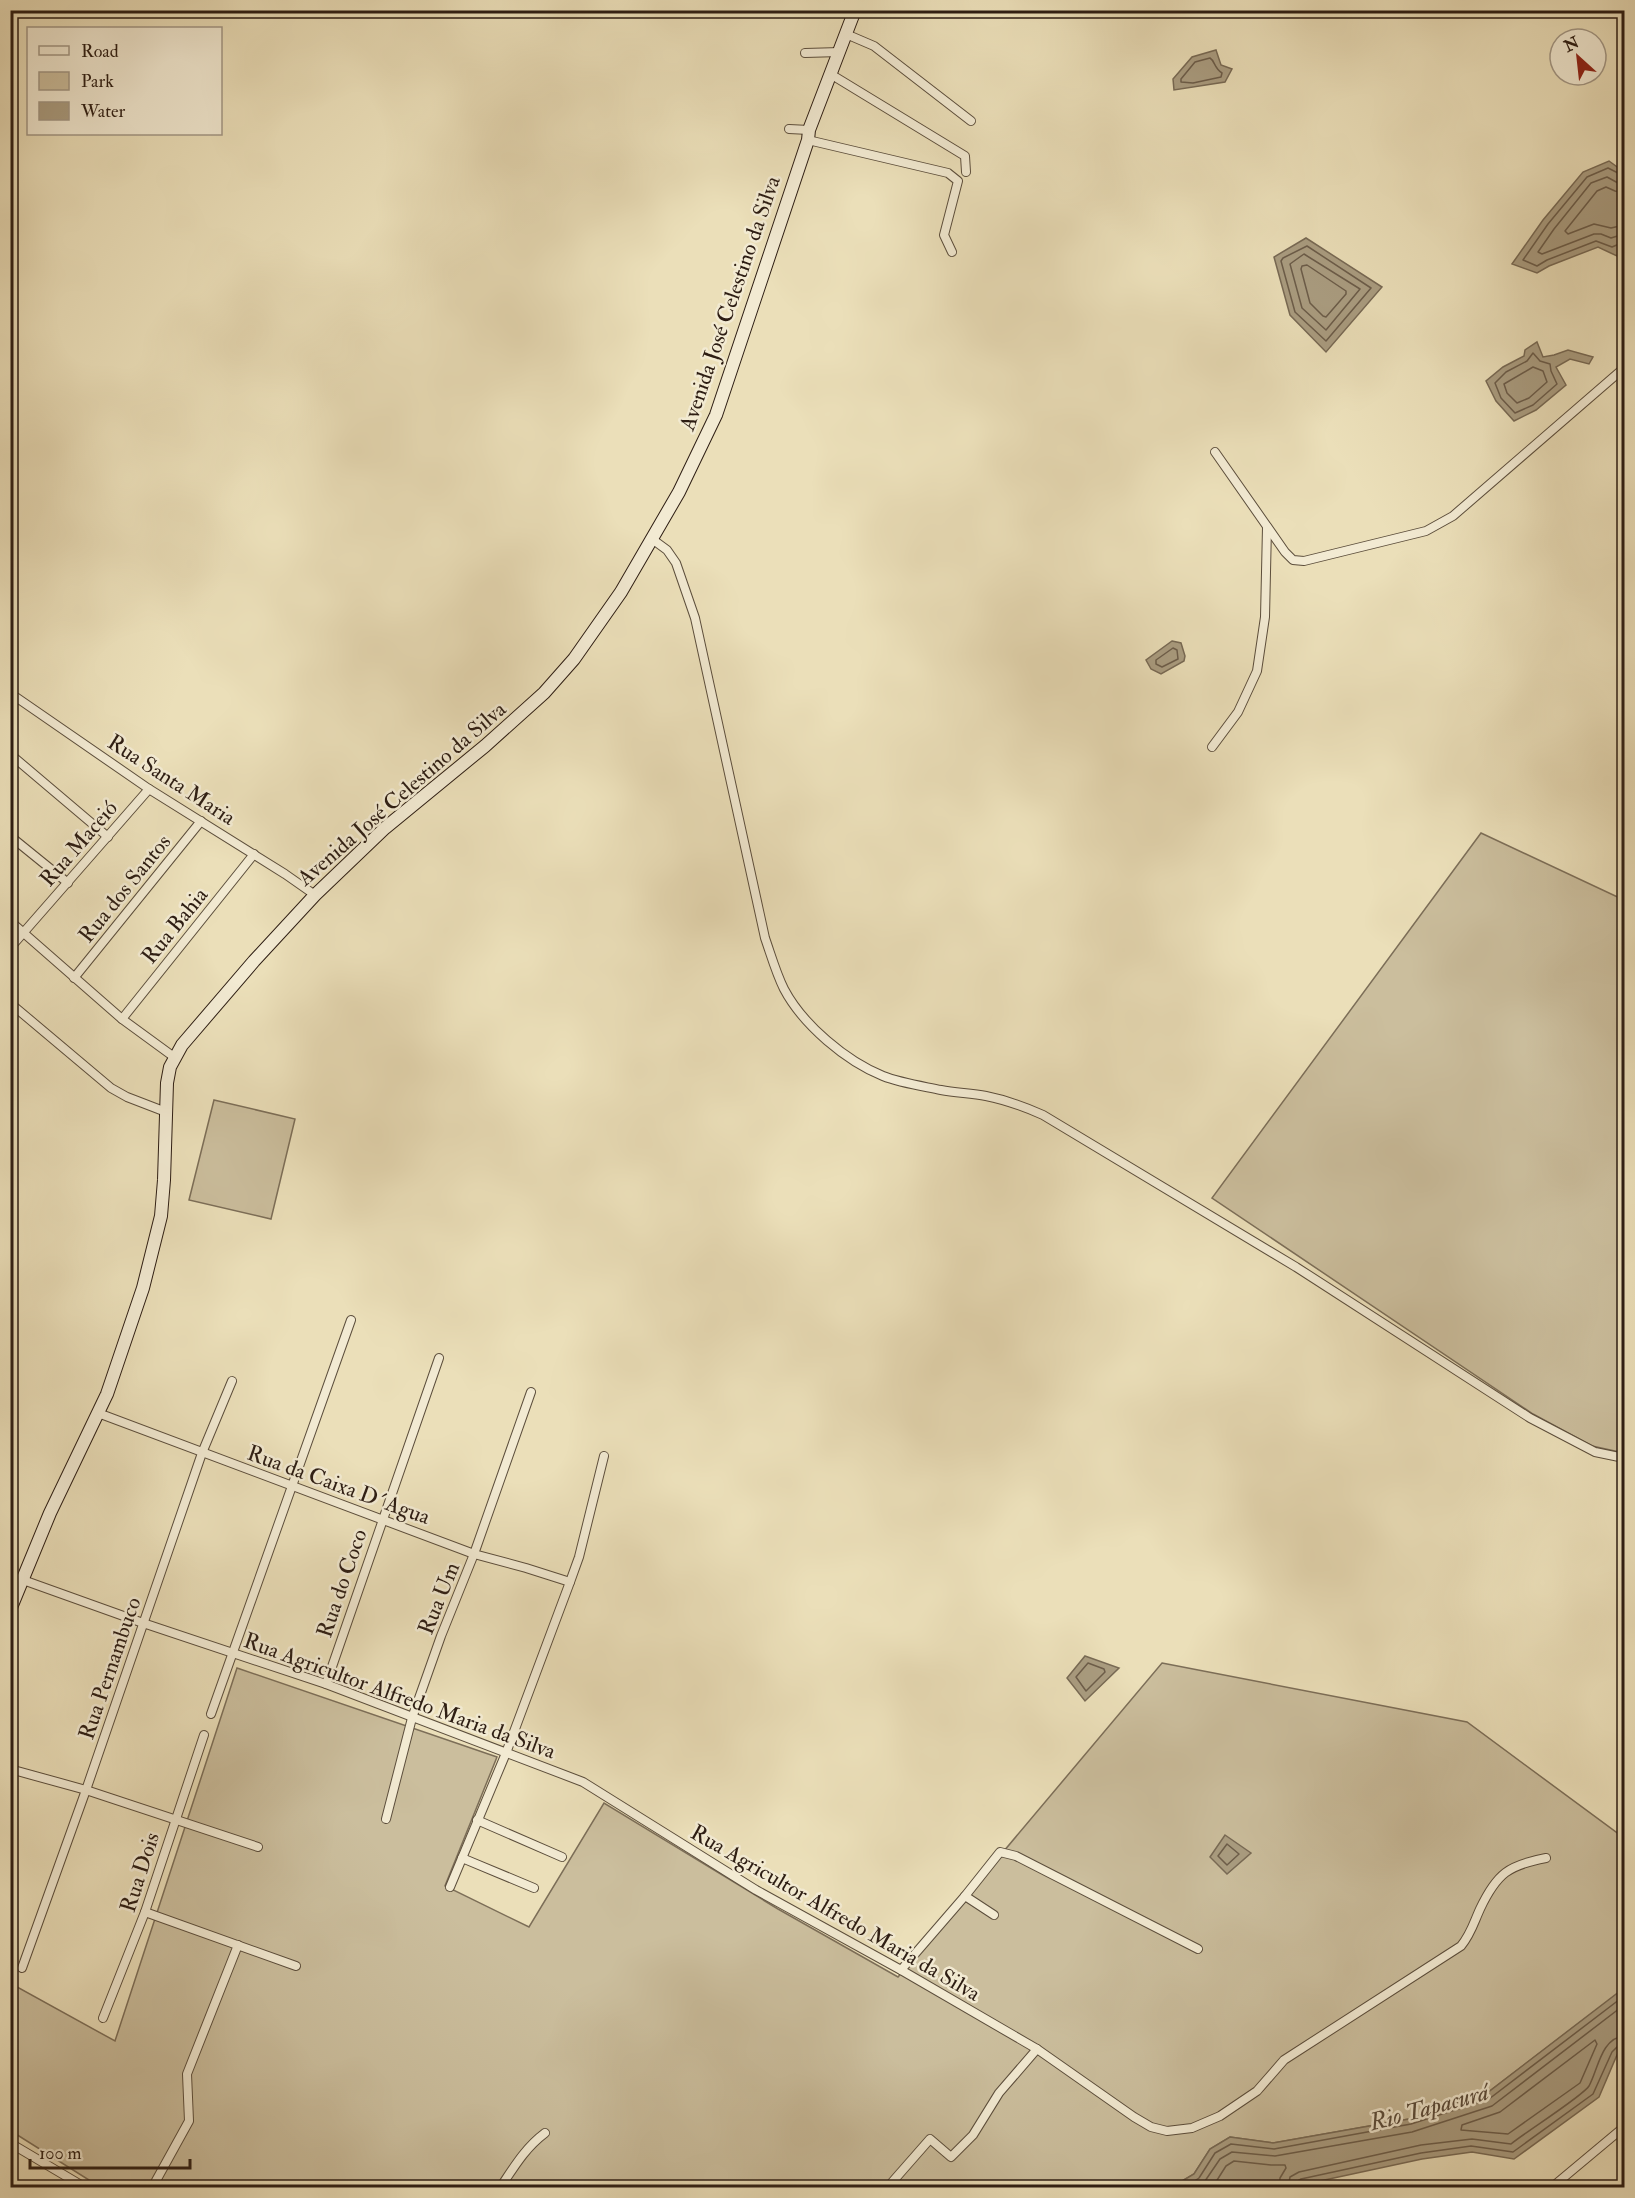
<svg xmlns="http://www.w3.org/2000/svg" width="1635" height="2198" viewBox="0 0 1635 2198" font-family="'IM FELL Double Pica',serif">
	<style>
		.green { fill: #cbbe9d; stroke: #7c6e58; stroke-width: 1.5 }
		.water { fill: #aa9d81; stroke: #786a55; stroke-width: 1.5 }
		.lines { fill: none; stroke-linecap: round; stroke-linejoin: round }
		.shore { stroke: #6c5d4a; stroke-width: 1.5 }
		.street-casing { stroke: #5c4e3c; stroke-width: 10 }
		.secondary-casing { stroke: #2d1d13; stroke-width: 14 }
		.street { stroke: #f2ead2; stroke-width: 8 }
		.secondary { stroke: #f2ead2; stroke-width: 12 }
		.labels { text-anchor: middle; stroke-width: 5; stroke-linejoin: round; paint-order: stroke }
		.street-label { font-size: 22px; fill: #2d1d13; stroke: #f2ead2 }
		.water-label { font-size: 24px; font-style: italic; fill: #594a3a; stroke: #f2ead2 }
	</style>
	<rect width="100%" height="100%" fill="#ebdfb9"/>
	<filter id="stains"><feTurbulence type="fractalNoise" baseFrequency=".00333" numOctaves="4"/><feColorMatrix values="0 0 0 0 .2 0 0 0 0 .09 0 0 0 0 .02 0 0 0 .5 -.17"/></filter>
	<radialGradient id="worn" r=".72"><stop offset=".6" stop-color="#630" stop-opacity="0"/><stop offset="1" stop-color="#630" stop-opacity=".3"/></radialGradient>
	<g class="green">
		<path d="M 1481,833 L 1624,900 L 1624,1453 L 1592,1446 L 1533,1414 L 1212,1198 Z"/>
		<path d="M 214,1100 L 295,1119 L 271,1219 L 189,1200 Z"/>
		<path d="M 1162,1663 L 1467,1722 L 1624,1838 L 1624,1989 L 1487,2093 L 1409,2119 L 1273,2143 L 1230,2137 L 1210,2149 L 1194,2174 L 1172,2187 L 100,2187 L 11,2131 L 10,1983 L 115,2041 L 237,1668 L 497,1757 L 445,1886 L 529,1927 L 604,1803 L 778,1909 L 898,1977 Z"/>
	</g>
	<g class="water">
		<path d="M 1216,50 L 1221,65 L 1232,69 L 1225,82 L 1174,90 L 1173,79 L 1192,57 Z"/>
		<path d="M 1609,161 L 1624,172 C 1625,197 1622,222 1624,247 L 1619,250 L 1617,256 L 1598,247 L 1549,266 L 1537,273 L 1512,264 L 1543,220 L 1583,172 Z"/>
		<path d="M 1306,238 L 1382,287 L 1326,352 L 1290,315 L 1274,257 Z"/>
		<path d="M 1537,342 L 1543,357 L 1554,355 L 1568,350 L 1593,357 L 1589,364 L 1570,359 L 1556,367 L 1566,385 L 1536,410 L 1514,421 L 1496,401 L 1486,381 L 1503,367 L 1524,356 L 1525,350 Z"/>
		<path d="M 1172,641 L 1181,643 L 1185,656 L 1184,661 L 1161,674 L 1151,669 L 1146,660 Z"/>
		<path d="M 1085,1656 L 1119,1668 L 1085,1701 L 1067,1678 Z"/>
		<path d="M 1225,1835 L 1251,1853 L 1227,1874 L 1210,1857 Z"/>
		<path d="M 1624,1988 L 1624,2048 L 1617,2055 L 1599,2097 L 1514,2159 L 1472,2152 L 1422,2159 L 1292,2187 L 1172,2187 L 1194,2174 L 1210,2149 L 1230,2137 L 1273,2143 L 1409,2119 L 1487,2093 Z"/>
	</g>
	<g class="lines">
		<g class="shore">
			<path d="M 1210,58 C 1215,61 1214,68 1222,73 L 1221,77 L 1193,83 L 1181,82 L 1181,79 L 1195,62 Z"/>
			<path d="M 1624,176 L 1608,168 L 1587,177 L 1548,224 L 1523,260 L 1537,266 L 1547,260 L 1596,241 L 1612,247 L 1624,242"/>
			<path d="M 1624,184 L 1618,183 L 1607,177 L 1591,183 L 1554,229 L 1538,252 L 1542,254 L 1594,234 L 1601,234 L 1611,238 L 1624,234"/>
			<path d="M 1624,193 L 1615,191 L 1606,187 L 1597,191 L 1565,231 L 1568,234 L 1594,224 L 1611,228 L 1624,225"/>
			<path d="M 1307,246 L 1371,288 L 1326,341 L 1295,312 L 1281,261 L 1283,258 Z"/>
			<path d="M 1304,254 L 1360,289 L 1326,330 L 1302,308 L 1290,264 Z"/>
			<path d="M 1307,265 L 1346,291 L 1346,294 L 1326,317 L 1323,316 L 1310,303 L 1301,269 L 1302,266 Z"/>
			<path d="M 1533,353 L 1540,361 L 1550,364 L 1551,371 L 1557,384 L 1533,405 L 1515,413 L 1501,398 L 1495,383 L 1506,372 L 1527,361 Z"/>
			<path d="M 1533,367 L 1543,371 L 1547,382 L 1529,398 L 1517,403 L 1507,393 L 1504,384 Z"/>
			<path d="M 1173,648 L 1177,650 L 1178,659 L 1162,667 L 1156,664 L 1156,660 Z"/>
			<path d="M 1088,1663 L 1104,1669 L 1105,1672 L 1086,1691 L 1076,1677 Z"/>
			<path d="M 1227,1844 L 1239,1854 L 1227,1865 L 1218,1856 Z"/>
			<path d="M 1595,2040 L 1597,2044 L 1580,2083 L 1508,2134 L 1461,2130 L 1462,2125 L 1500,2112 Z"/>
			<path d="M 1184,2188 L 1199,2178 L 1215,2153 L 1231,2144 L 1274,2149 L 1411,2124 L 1489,2099 L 1624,1996"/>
			<path d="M 1197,2188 L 1205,2181 L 1220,2159 L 1232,2152 L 1275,2156 L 1412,2132 L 1492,2106 L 1624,2005"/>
			<path d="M 1212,2188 L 1226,2166 L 1234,2161 L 1271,2165 L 1285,2165 L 1286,2168 L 1280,2178 L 1279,2188"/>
			<path d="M 1288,2188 L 1290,2177 L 1299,2172 L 1421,2145 L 1472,2139 L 1511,2144 C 1524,2133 1583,2096 1589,2086 C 1598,2070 1601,2038 1624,2036"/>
			<path d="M 1295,2188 L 1296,2182 L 1301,2179 L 1421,2153 L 1471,2146 L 1513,2152 L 1593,2094 L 1612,2052 L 1619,2045 L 1624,2044"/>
		</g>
		<g class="street-casing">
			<g id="street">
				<path d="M 846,34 L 874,46 L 971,121"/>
				<path d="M 805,53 L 840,52"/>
				<path d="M 832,75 L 965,156 L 966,172"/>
				<path d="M 789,129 L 809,130"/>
				<path d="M 808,140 L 948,173 L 958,181 L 944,235 L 952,252"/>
				<path d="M 1215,452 L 1285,552 L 1293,560 L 1304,561 L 1426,531 L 1453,516 L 1624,368"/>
				<path d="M 652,539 L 667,550 L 676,563 L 695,618 L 765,938 C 771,955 776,973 784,989 C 803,1025 846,1061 883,1076 C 901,1083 922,1086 941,1090 C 956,1093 971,1093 986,1096 C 1006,1100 1025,1107 1043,1115 L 1296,1267 L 1530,1418 L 1595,1452 L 1624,1458"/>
				<path d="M 10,693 L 149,789 L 285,874 L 315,895"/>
				<path d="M 1212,747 L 1238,712 L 1257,671 L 1265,617 L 1267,527"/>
				<path d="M 10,754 L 108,837"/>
				<path d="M 10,836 L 68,883"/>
				<path d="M 10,921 L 122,1019 L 174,1057"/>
				<path d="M 10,948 L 149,789"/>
				<path d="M 74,978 L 201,821"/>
				<path d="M 10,1003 L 111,1088 L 127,1097 L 166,1112"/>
				<path d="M 122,1019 L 254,854"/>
				<path d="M 98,1413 L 474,1554 L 526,1568 L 570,1582"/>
				<path d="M 23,1580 L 143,1623 L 326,1684 L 583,1782 L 756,1890 L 901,1970 L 1037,2049 L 1134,2117 L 1151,2127 L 1167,2131 L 1192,2128 L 1220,2116 L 1257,2091 L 1284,2060 L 1461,1946 C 1471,1934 1474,1922 1480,1909 C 1497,1873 1509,1865 1546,1858"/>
				<path d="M 326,1684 L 439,1358"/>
				<path d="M 211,1714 L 351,1320"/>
				<path d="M 10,1769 L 86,1790 L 258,1847"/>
				<path d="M 386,1819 L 412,1718 L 441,1636 L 474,1554 L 531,1392"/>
				<path d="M 477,1820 L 562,1857"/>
				<path d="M 462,1858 L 534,1888"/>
				<path d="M 450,1887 L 506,1753 L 570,1582 L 579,1557 L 604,1456"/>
				<path d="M 145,1912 L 296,1966"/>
				<path d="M 994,1915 L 965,1896 L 1000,1852 L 1016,1856 L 1198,1949"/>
				<path d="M 22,1968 L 86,1790 L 202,1453 L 232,1381"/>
				<path d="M 901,1970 L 965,1896"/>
				<path d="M 103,2018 L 145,1912 L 204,1735"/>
				<path d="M 10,2143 L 86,2188"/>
				<path d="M 152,2188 L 189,2121 L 187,2074 L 238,1945"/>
				<path d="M 500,2188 C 514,2167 525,2148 545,2133"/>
				<path d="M 887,2188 L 930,2139 L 951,2157 L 973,2135 L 999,2093 L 1037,2049"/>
				<path d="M 1551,2188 L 1624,2127"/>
			</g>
		</g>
		<g class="secondary-casing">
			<path id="secondary" d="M 10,1610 L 50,1513 L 107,1394 L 143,1288 L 161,1216 L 164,1180 L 167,1083 L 170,1067 L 182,1045 L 254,961 L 315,895 L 385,828 L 485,746 L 544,693 L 574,659 L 621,592 L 679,492 L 716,415 L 808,140 L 809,130 L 855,10"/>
		</g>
		<use href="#street" class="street"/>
		<use href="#secondary" class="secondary"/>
	</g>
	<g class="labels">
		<g class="street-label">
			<text transform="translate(729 303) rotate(-71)" y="8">Avenida José Celestino da Silva</text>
			<text transform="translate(172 779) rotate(33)" y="8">Rua Santa Maria</text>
			<text transform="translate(401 793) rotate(-41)" y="8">Avenida José Celestino da Silva</text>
			<text transform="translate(78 843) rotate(-49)" y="8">Rua Maceió</text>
			<text transform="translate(124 888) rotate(-51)" y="8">Rua dos Santos</text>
			<text transform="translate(174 925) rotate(-51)" y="8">Rua Bahia</text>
			<text transform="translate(339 1484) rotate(20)" y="8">Rua da Caixa D´Agua</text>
			<text transform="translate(341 1583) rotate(-71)" y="8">Rua do Coco</text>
			<text transform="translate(438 1598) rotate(-68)" y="8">Rua Um</text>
			<text transform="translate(109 1668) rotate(-71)" y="8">Rua Pernambuco</text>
			<text transform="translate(400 1695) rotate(20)" y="8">Rua Agricultor Alfredo Maria da Silva</text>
			<text transform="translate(139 1872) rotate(-72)" y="8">Rua Dois</text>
			<text transform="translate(836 1912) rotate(30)" y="8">Rua Agricultor Alfredo Maria da Silva</text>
		</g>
		<g class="water-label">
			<text transform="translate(1429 2107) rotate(-15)" y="8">Rio Tapacurá</text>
		</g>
	</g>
	<rect width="1635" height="2198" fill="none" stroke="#ebdfb9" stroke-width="36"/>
	<rect x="12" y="12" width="1611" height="2174" fill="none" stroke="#2d1d13" stroke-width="3"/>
	<rect x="18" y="18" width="1599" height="2162" fill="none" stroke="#2d1d13" stroke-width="1.5"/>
	<rect x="27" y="27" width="195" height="108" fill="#f2ead2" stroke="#a39886" stroke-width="1.5"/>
	<rect x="39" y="46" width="30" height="9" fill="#f2ead2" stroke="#a39886" stroke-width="1.5"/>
	<text x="81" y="57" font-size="18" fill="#2d1d13">Road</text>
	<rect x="39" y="72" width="30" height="18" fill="#cbbe9d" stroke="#a39886" stroke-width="1.5"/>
	<text x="81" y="87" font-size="18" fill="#2d1d13">Park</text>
	<rect x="39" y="102" width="30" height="18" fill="#aa9d81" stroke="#a39886" stroke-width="1.5"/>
	<text x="81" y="117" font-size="18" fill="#2d1d13">Water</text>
	<g transform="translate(1578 57) rotate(333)"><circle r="28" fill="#f2ead2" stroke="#a39886" stroke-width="1.5"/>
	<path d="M0-4.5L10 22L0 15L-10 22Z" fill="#8f2418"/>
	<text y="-9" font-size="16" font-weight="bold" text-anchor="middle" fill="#2d1d13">N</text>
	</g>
	<path d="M30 2159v9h160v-9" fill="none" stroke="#2d1d13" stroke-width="3"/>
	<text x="39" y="2159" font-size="18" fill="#2d1d13" stroke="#f2ead2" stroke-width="4.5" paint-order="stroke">100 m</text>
	<rect width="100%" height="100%" filter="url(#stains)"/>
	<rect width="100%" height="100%" fill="url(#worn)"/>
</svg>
